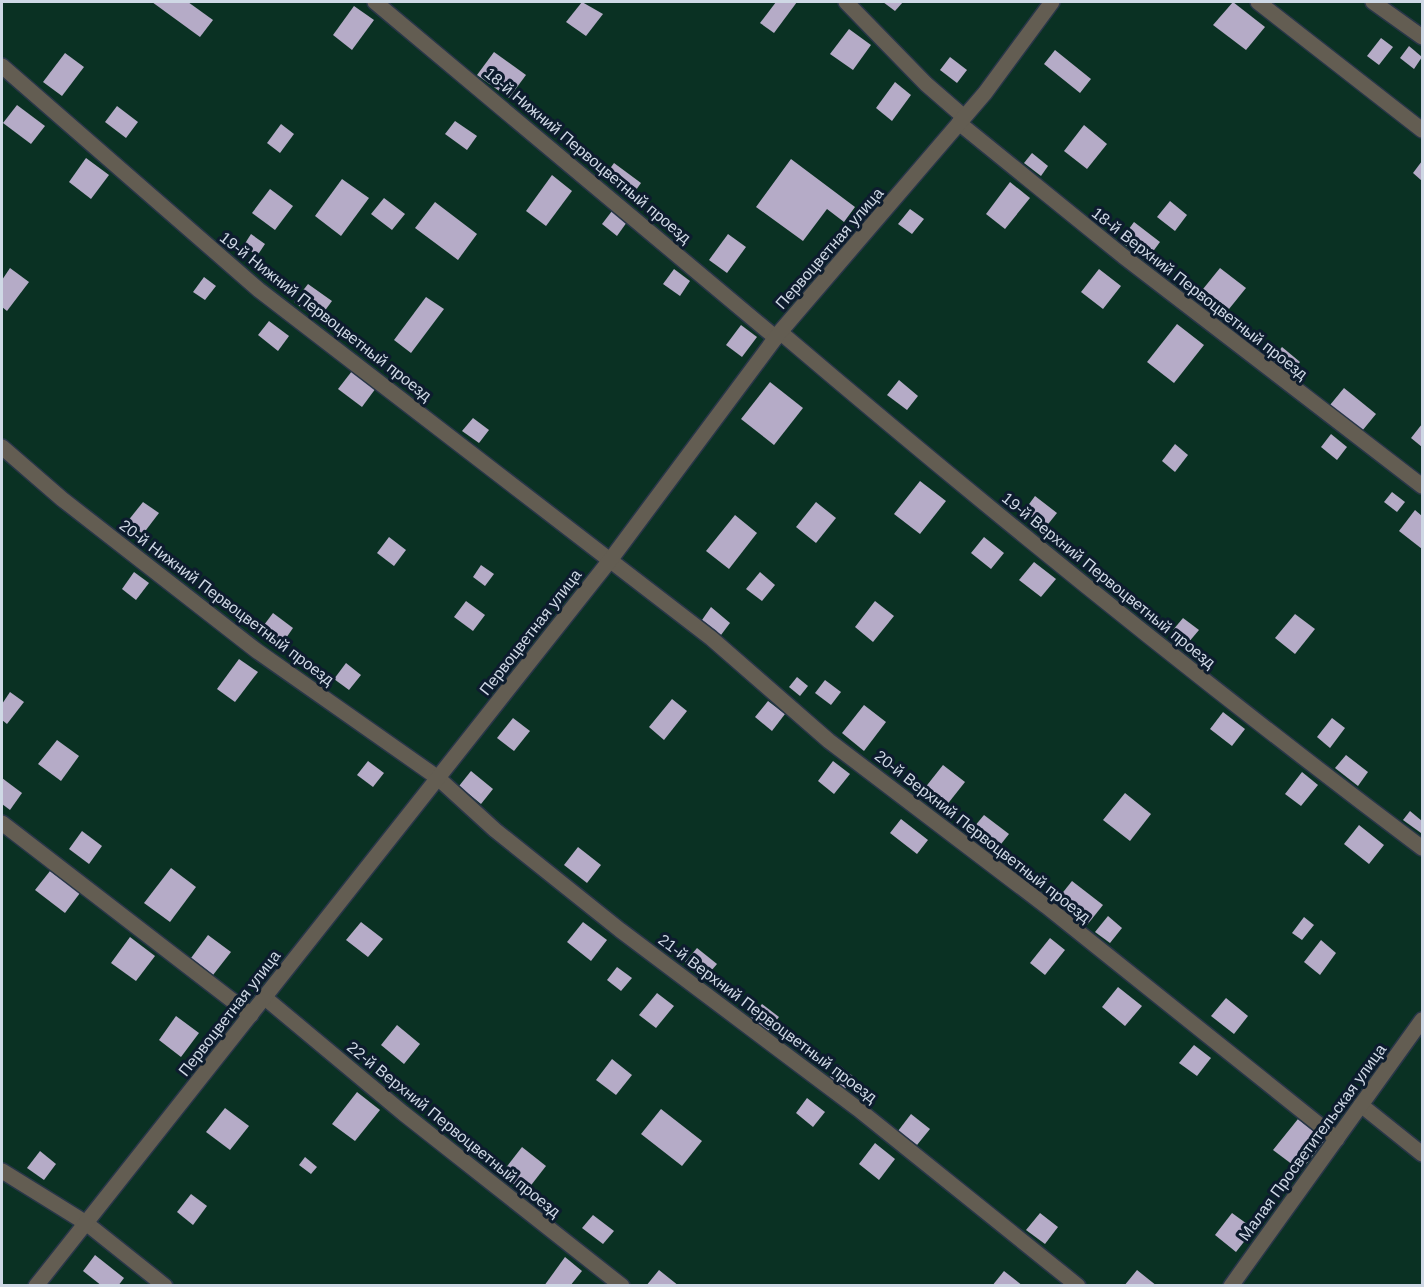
<svg xmlns="http://www.w3.org/2000/svg" width="1424" height="1287" viewBox="0 0 1424 1287" font-family="Arial,sans-serif">
	<style>
		.green { fill: #0a3123 }
		.building { fill: #b5abc7 }
		.lines { fill: none; stroke-linecap: round; stroke-linejoin: round }
		.minor-casing { stroke: #283648; stroke-width: 18 }
		.minor { stroke: #635d52; stroke-width: 15 }
		.labels { text-anchor: middle; stroke-width: 6; stroke-linejoin: round; paint-order: stroke }
		.street-label { font-size: 16px; fill: #cfd8e5; stroke: #0d1c2e }
	</style>
	<rect width="100%" height="100%" fill="#0d1c2e"/>
	<rect class="green" x="2" y="2" width="1420" height="1283"/>
	<g class="building">
		<path d="M 152,2 L 188,2 L 213,20 L 200,37 Z"/>
		<path d="M 582,2 L 603,14 L 586,36 L 566,22 Z"/>
		<path d="M 776,2 L 797,2 L 774,33 L 760,23 Z"/>
		<path d="M 883,2 L 903,2 L 895,11 Z"/>
		<path d="M 1233,2 L 1265,27 L 1246,50 L 1213,25 Z"/>
		<path d="M 354,6 L 374,20 L 352,50 L 333,35 Z"/>
		<path d="M 849,29 L 871,45 L 853,70 L 830,54 Z"/>
		<path d="M 1381,38 L 1393,47 L 1379,65 L 1367,56 Z"/>
		<path d="M 1409,46 L 1422,57 L 1414,69 L 1400,58 Z"/>
		<path d="M 1055,50 L 1091,79 L 1080,93 L 1044,64 Z"/>
		<path d="M 494,52 L 526,75 L 509,98 L 477,75 Z"/>
		<path d="M 65,53 L 84,67 L 62,96 L 43,82 Z"/>
		<path d="M 950,57 L 967,70 L 957,83 L 940,70 Z"/>
		<path d="M 895,82 L 911,95 L 892,121 L 876,108 Z"/>
		<path d="M 17,105 L 45,126 L 31,144 L 3,123 Z"/>
		<path d="M 117,106 L 138,122 L 126,138 L 105,122 Z"/>
		<path d="M 455,121 L 477,136 L 467,150 L 445,134 Z"/>
		<path d="M 281,124 L 294,134 L 280,153 L 267,143 Z"/>
		<path d="M 1084,125 L 1107,144 L 1087,169 L 1064,151 Z"/>
		<path d="M 1032,153 L 1048,166 L 1041,176 L 1024,163 Z"/>
		<path d="M 86,158 L 109,175 L 91,199 L 69,182 Z"/>
		<path d="M 791,159 L 855,207 L 844,222 L 827,209 L 803,241 L 756,207 Z"/>
		<path d="M 1422,161 L 1422,181 L 1413,173 Z"/>
		<path d="M 614,163 L 641,183 L 631,197 L 604,177 Z"/>
		<path d="M 552,175 L 572,191 L 546,226 L 526,211 Z"/>
		<path d="M 342,179 L 369,198 L 341,236 L 315,216 Z"/>
		<path d="M 1010,182 L 1030,198 L 1005,229 L 986,214 Z"/>
		<path d="M 270,189 L 293,206 L 275,230 L 252,213 Z"/>
		<path d="M 384,198 L 405,214 L 392,230 L 371,214 Z"/>
		<path d="M 1170,201 L 1187,215 L 1175,231 L 1157,217 Z"/>
		<path d="M 435,202 L 477,234 L 458,260 L 415,228 Z"/>
		<path d="M 910,209 L 924,219 L 912,234 L 898,224 Z"/>
		<path d="M 612,211 L 627,222 L 617,236 L 602,224 Z"/>
		<path d="M 1134,222 L 1160,242 L 1146,261 L 1120,241 Z"/>
		<path d="M 251,234 L 265,244 L 257,256 L 244,245 Z"/>
		<path d="M 728,234 L 746,247 L 727,273 L 709,260 Z"/>
		<path d="M 10,268 L 29,282 L 7,311 L 2,307 L 2,280 Z"/>
		<path d="M 1220,268 L 1246,288 L 1229,309 L 1203,289 Z"/>
		<path d="M 674,269 L 690,281 L 680,296 L 663,284 Z"/>
		<path d="M 1099,269 L 1121,286 L 1103,309 L 1081,292 Z"/>
		<path d="M 204,277 L 216,286 L 205,300 L 193,292 Z"/>
		<path d="M 308,284 L 332,301 L 318,320 L 294,302 Z"/>
		<path d="M 426,297 L 444,309 L 411,353 L 394,340 Z"/>
		<path d="M 269,321 L 289,336 L 278,351 L 258,335 Z"/>
		<path d="M 1177,324 L 1204,345 L 1174,383 L 1147,362 Z"/>
		<path d="M 741,325 L 757,337 L 742,357 L 726,345 Z"/>
		<path d="M 1282,347 L 1300,362 L 1290,375 L 1271,361 Z"/>
		<path d="M 352,371 L 376,388 L 362,407 L 338,389 Z"/>
		<path d="M 899,380 L 918,396 L 907,410 L 887,395 Z"/>
		<path d="M 770,382 L 803,408 L 774,445 L 741,419 Z"/>
		<path d="M 1344,388 L 1376,414 L 1362,431 L 1330,405 Z"/>
		<path d="M 473,418 L 489,430 L 479,443 L 462,431 Z"/>
		<path d="M 1422,424 L 1422,447 L 1411,438 Z"/>
		<path d="M 1331,434 L 1347,447 L 1337,460 L 1321,447 Z"/>
		<path d="M 1175,444 L 1188,455 L 1175,472 L 1162,461 Z"/>
		<path d="M 920,481 L 946,501 L 920,534 L 894,514 Z"/>
		<path d="M 1392,492 L 1405,502 L 1397,512 L 1384,502 Z"/>
		<path d="M 1035,496 L 1057,513 L 1045,528 L 1024,511 Z"/>
		<path d="M 143,502 L 159,513 L 143,534 L 127,522 Z"/>
		<path d="M 816,502 L 836,518 L 816,543 L 796,527 Z"/>
		<path d="M 1415,510 L 1422,516 L 1422,549 L 1399,531 Z"/>
		<path d="M 735,515 L 757,533 L 729,569 L 706,551 Z"/>
		<path d="M 389,537 L 406,550 L 394,566 L 377,553 Z"/>
		<path d="M 984,537 L 1004,553 L 991,569 L 971,553 Z"/>
		<path d="M 1034,562 L 1056,579 L 1041,597 L 1019,580 Z"/>
		<path d="M 481,565 L 494,574 L 485,586 L 473,577 Z"/>
		<path d="M 134,572 L 149,583 L 136,600 L 122,589 Z"/>
		<path d="M 760,572 L 775,585 L 762,601 L 746,589 Z"/>
		<path d="M 466,601 L 485,615 L 473,631 L 454,617 Z"/>
		<path d="M 875,601 L 894,616 L 873,642 L 855,627 Z"/>
		<path d="M 711,607 L 730,623 L 721,635 L 702,620 Z"/>
		<path d="M 273,613 L 293,628 L 282,644 L 261,629 Z"/>
		<path d="M 1295,614 L 1315,629 L 1295,654 L 1275,638 Z"/>
		<path d="M 1183,618 L 1199,630 L 1188,643 L 1173,630 Z"/>
		<path d="M 239,659 L 258,672 L 235,702 L 217,689 Z"/>
		<path d="M 346,663 L 361,675 L 349,690 L 334,679 Z"/>
		<path d="M 797,677 L 808,686 L 800,696 L 789,687 Z"/>
		<path d="M 825,680 L 841,692 L 831,705 L 815,693 Z"/>
		<path d="M 10,692 L 24,702 L 7,724 L 2,720 L 2,704 Z"/>
		<path d="M 672,699 L 687,711 L 664,740 L 649,727 Z"/>
		<path d="M 768,701 L 785,714 L 772,731 L 755,717 Z"/>
		<path d="M 864,705 L 886,722 L 864,751 L 842,733 Z"/>
		<path d="M 1223,712 L 1245,729 L 1232,746 L 1210,729 Z"/>
		<path d="M 513,718 L 530,731 L 514,751 L 497,738 Z"/>
		<path d="M 1332,718 L 1345,728 L 1330,748 L 1317,737 Z"/>
		<path d="M 57,740 L 79,756 L 61,781 L 38,764 Z"/>
		<path d="M 1346,755 L 1368,772 L 1358,786 L 1335,768 Z"/>
		<path d="M 368,761 L 384,773 L 373,787 L 357,775 Z"/>
		<path d="M 833,761 L 850,774 L 834,794 L 818,781 Z"/>
		<path d="M 943,765 L 965,782 L 946,806 L 924,789 Z"/>
		<path d="M 471,771 L 493,789 L 481,804 L 459,786 Z"/>
		<path d="M 1302,772 L 1318,785 L 1301,806 L 1285,794 Z"/>
		<path d="M 2,778 L 22,793 L 10,810 L 2,804 Z"/>
		<path d="M 1125,793 L 1151,814 L 1130,841 L 1103,820 Z"/>
		<path d="M 1410,811 L 1422,821 L 1421,833 L 1403,820 Z"/>
		<path d="M 984,815 L 1009,834 L 994,853 L 969,833 Z"/>
		<path d="M 901,819 L 928,840 L 917,854 L 890,833 Z"/>
		<path d="M 1359,825 L 1384,845 L 1369,864 L 1344,844 Z"/>
		<path d="M 82,831 L 102,846 L 89,864 L 69,849 Z"/>
		<path d="M 578,847 L 601,865 L 587,883 L 564,865 Z"/>
		<path d="M 171,868 L 196,887 L 170,922 L 144,903 Z"/>
		<path d="M 50,871 L 80,893 L 65,913 L 35,890 Z"/>
		<path d="M 1072,881 L 1103,905 L 1087,925 L 1056,901 Z"/>
		<path d="M 1108,916 L 1122,928 L 1110,943 L 1095,932 Z"/>
		<path d="M 1304,917 L 1314,925 L 1302,940 L 1292,933 Z"/>
		<path d="M 361,922 L 383,939 L 368,957 L 346,940 Z"/>
		<path d="M 583,922 L 607,940 L 591,961 L 567,942 Z"/>
		<path d="M 208,935 L 231,952 L 213,975 L 191,958 Z"/>
		<path d="M 130,937 L 155,956 L 136,981 L 111,963 Z"/>
		<path d="M 1050,938 L 1065,950 L 1045,975 L 1030,963 Z"/>
		<path d="M 1321,940 L 1336,953 L 1320,975 L 1304,962 Z"/>
		<path d="M 697,948 L 717,964 L 705,978 L 685,962 Z"/>
		<path d="M 617,967 L 632,978 L 621,991 L 607,980 Z"/>
		<path d="M 1118,987 L 1142,1006 L 1125,1026 L 1102,1007 Z"/>
		<path d="M 657,993 L 674,1006 L 656,1028 L 639,1015 Z"/>
		<path d="M 1226,998 L 1248,1016 L 1234,1034 L 1211,1016 Z"/>
		<path d="M 762,1004 L 779,1017 L 768,1031 L 751,1018 Z"/>
		<path d="M 176,1016 L 199,1033 L 181,1057 L 159,1040 Z"/>
		<path d="M 397,1025 L 420,1044 L 404,1064 L 381,1045 Z"/>
		<path d="M 1194,1045 L 1211,1058 L 1197,1076 L 1179,1063 Z"/>
		<path d="M 612,1059 L 632,1075 L 616,1095 L 596,1080 Z"/>
		<path d="M 839,1065 L 854,1077 L 844,1090 L 829,1078 Z"/>
		<path d="M 357,1092 L 380,1110 L 355,1141 L 332,1124 Z"/>
		<path d="M 807,1098 L 825,1112 L 813,1127 L 796,1113 Z"/>
		<path d="M 225,1108 L 249,1126 L 230,1150 L 206,1132 Z"/>
		<path d="M 661,1109 L 702,1141 L 682,1166 L 641,1134 Z"/>
		<path d="M 911,1114 L 930,1129 L 917,1145 L 898,1131 Z"/>
		<path d="M 1298,1119 L 1325,1140 L 1301,1171 L 1273,1150 Z"/>
		<path d="M 875,1143 L 895,1159 L 879,1180 L 859,1164 Z"/>
		<path d="M 522,1147 L 546,1166 L 525,1193 L 501,1174 Z"/>
		<path d="M 40,1151 L 56,1164 L 44,1180 L 27,1168 Z"/>
		<path d="M 305,1157 L 317,1167 L 311,1174 L 299,1165 Z"/>
		<path d="M 191,1194 L 207,1206 L 193,1225 L 177,1212 Z"/>
		<path d="M 1040,1213 L 1058,1227 L 1045,1244 L 1026,1230 Z"/>
		<path d="M 1232,1213 L 1254,1229 L 1236,1252 L 1215,1235 Z"/>
		<path d="M 593,1215 L 614,1231 L 603,1244 L 582,1228 Z"/>
		<path d="M 95,1255 L 124,1278 L 118,1286 L 102,1286 L 83,1271 Z"/>
		<path d="M 565,1257 L 582,1271 L 570,1286 L 544,1286 Z"/>
		<path d="M 659,1270 L 679,1286 L 646,1286 Z"/>
		<path d="M 1137,1270 L 1157,1286 L 1124,1286 Z"/>
		<path d="M 1004,1271 L 1023,1286 L 992,1286 Z"/>
	</g>
	<g class="lines">
		<g class="minor-casing">
			<g id="minor">
				<path d="M 375,2 L 776,338"/>
				<path d="M 846,2 L 926,84 L 964,117"/>
				<path d="M 1258,2 L 1422,130"/>
				<path d="M 1373,2 L 1422,37"/>
				<path d="M 2,66 L 259,290 L 711,638 L 829,741 L 1046,906 L 1337,1139"/>
				<path d="M 959,123 L 1123,256 L 1422,486"/>
				<path d="M 780,332 C 989,510 1203,683 1422,848"/>
				<path d="M 2,447 L 62,499 L 257,651 L 438,778 L 495,830 L 620,930 L 858,1109 L 1078,1286"/>
				<path d="M 2,823 L 251,1015"/>
				<path d="M 264,997 L 403,1113 L 622,1286"/>
				<path d="M 1361,1105 L 1422,1154"/>
				<path d="M 2,1171 L 86,1223 L 165,1286"/>
				<path d="M 36,1286 L 611,559 L 780,332 L 985,93 L 1052,2"/>
				<path d="M 1231,1286 L 1422,1020"/>
			</g>
		</g>
		<use href="#minor" class="minor"/>
	</g>
	<g class="labels">
		<g class="street-label">
			<text transform="translate(588 155) rotate(40)" y="6">18-й Нижний Первоцветный проезд</text>
			<text transform="translate(829 248) rotate(-49)" y="6">Первоцветная улица</text>
			<text transform="translate(1200 293) rotate(38)" y="6">18-й Верхний Первоцветный проезд</text>
			<text transform="translate(326 316) rotate(38)" y="6">19-й Нижний Первоцветный проезд</text>
			<text transform="translate(1109 580) rotate(39)" y="6">19-й Верхний Первоцветный проезд</text>
			<text transform="translate(227 602) rotate(37)" y="6">20-й Нижний Первоцветный проезд</text>
			<text transform="translate(530 632) rotate(-52)" y="6">Первоцветная улица</text>
			<text transform="translate(983 836) rotate(38)" y="6">20-й Верхний Первоцветный проезд</text>
			<text transform="translate(229 1013) rotate(-52)" y="6">Первоцветная улица</text>
			<text transform="translate(768 1018) rotate(37)" y="6">21-й Верхний Первоцветный проезд</text>
			<text transform="translate(454 1129) rotate(39)" y="6">22-й Верхний Первоцветный проезд</text>
			<text transform="translate(1312 1142) rotate(-54)" y="6">Малая Просветительская улица</text>
		</g>
	</g>
	<rect width="1424" height="1287" fill="none" stroke="#cfd8e5" stroke-width="6"/>
</svg>
